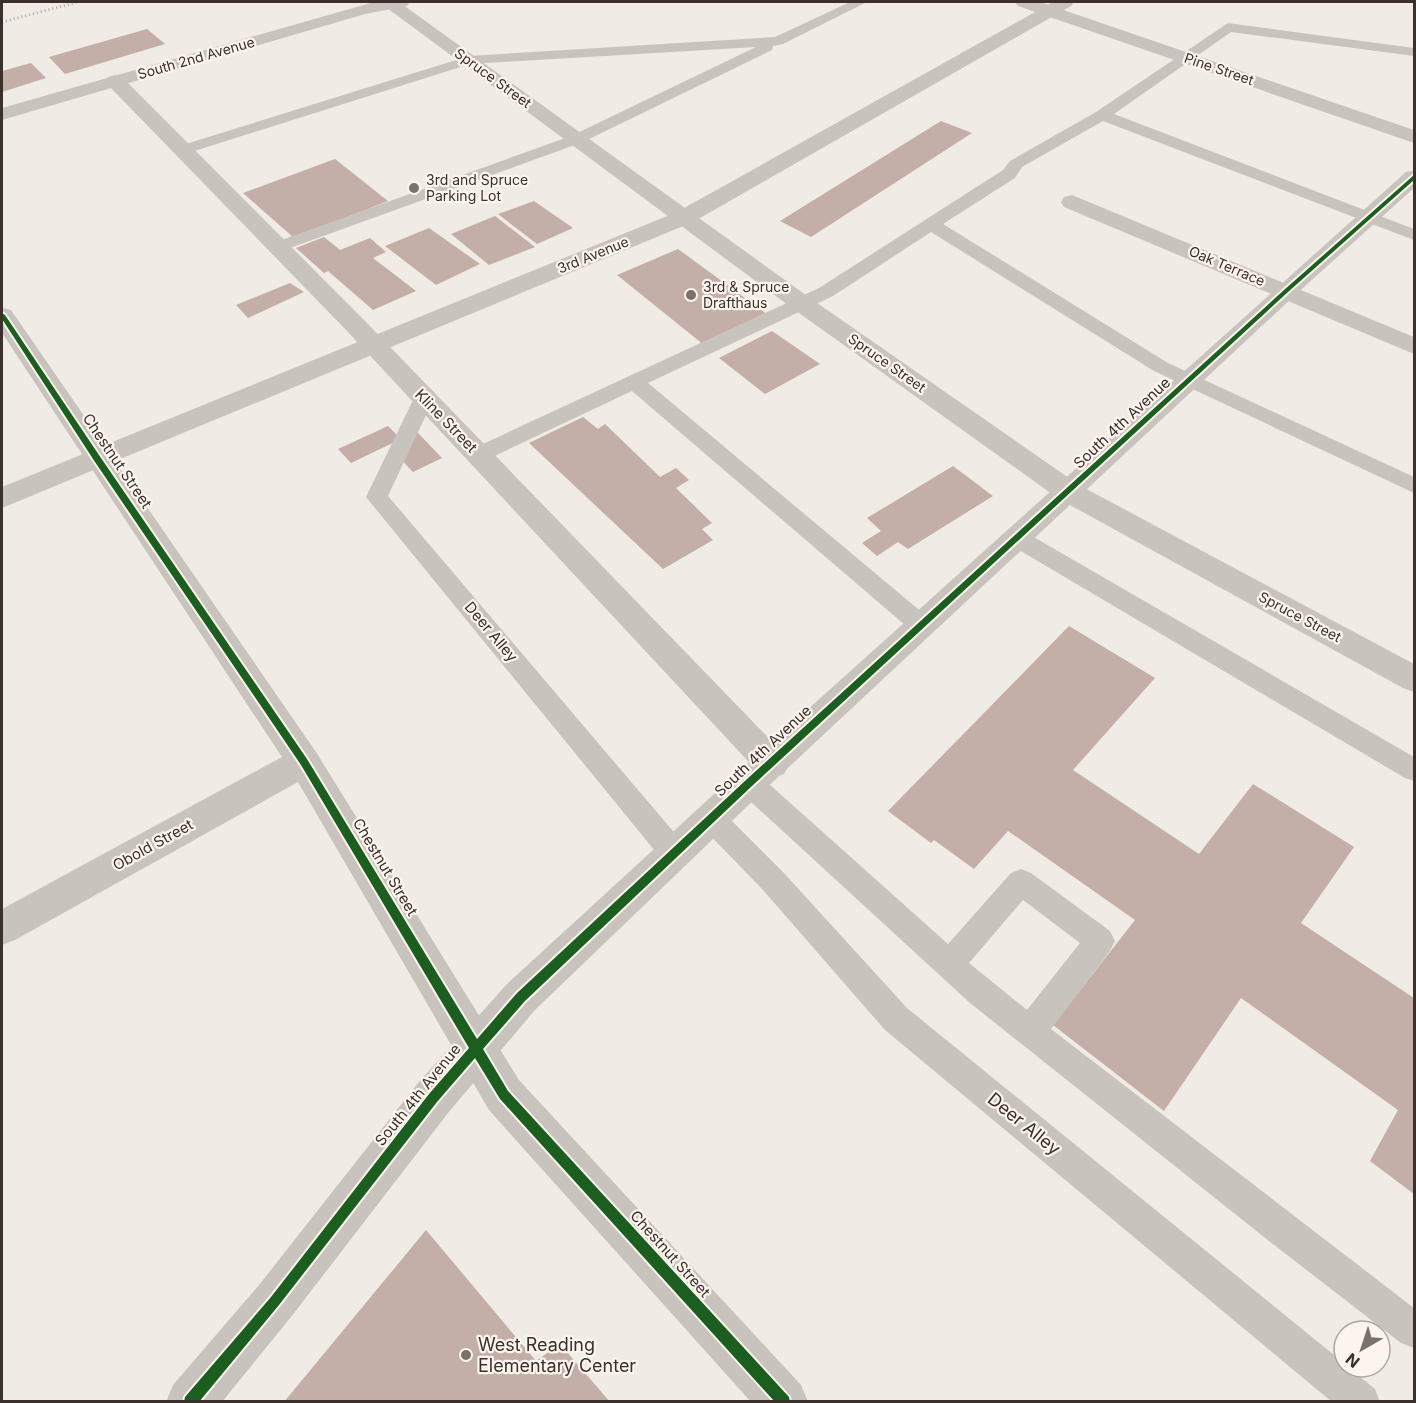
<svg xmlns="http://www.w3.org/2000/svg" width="1416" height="1403" viewBox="0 0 1416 1403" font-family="Inter,sans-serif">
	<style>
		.building { fill: #c3afa7 }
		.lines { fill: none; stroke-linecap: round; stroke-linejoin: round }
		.service { fill: #c9c3be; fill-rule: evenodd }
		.minor { fill: #c9c3be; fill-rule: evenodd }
		.tertiary { fill: #c9c3be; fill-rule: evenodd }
		.rail { stroke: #b1aca8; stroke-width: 3; stroke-dasharray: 1 3; stroke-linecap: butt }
		.cycleway-casing { stroke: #fbf5ee; stroke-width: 4 }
		.cycleway { fill: #1b5e20; fill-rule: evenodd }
		.poi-dot { fill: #7a716c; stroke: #fbf5ee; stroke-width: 2 }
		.labels { text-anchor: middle; stroke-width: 4.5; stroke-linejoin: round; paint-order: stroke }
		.far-street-label { font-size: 14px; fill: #3b302b; stroke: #fbf5ee }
		.far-poi-label { font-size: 14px; fill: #3b302b; stroke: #fbf5ee; text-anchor: start }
		.street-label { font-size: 15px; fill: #3b302b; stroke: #fbf5ee }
		.near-street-label { font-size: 18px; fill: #3b302b; stroke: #fbf5ee }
		.near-poi-label { font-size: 18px; fill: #3b302b; stroke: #fbf5ee; text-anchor: start }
	</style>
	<rect width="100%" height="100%" fill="#f0ebe5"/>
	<g class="building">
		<path d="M 147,29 L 165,44 L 65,74 L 49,57 Z"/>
		<path d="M 31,63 L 46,78 L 2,92 L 2,71 Z"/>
		<path d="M 941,121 L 972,133 L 811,237 L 780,221 Z"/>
		<path d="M 335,159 L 388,201 L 294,238 L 243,193 Z"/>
		<path d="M 534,201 L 573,228 L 537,244 L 498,214 Z"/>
		<path d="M 495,216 L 535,247 L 489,265 L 451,234 Z"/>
		<path d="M 429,228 L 480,264 L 436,285 L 385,246 Z"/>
		<path d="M 324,237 L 340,250 L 370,238 L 386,252 L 373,258 L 416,291 L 373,310 L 328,271 L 324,273 L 296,248 Z"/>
		<path d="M 678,249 L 768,315 L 704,345 L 617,275 Z"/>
		<path d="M 290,283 L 304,292 L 248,318 L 236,305 Z"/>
		<path d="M 772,331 L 820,364 L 765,394 L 719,358 Z"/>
		<path d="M 583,417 L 598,429 L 605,424 L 660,477 L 676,468 L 689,480 L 676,488 L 712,523 L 702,529 L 713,540 L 663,569 L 529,443 Z"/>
		<path d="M 388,426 L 401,439 L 351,463 L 338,449 Z"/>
		<path d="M 417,432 L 442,458 L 413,472 L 399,457 Z"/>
		<path d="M 953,466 L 993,496 L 908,549 L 898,542 L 877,556 L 862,543 L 881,531 L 867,518 Z"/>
		<path d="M 1069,626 L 1155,678 L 1073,770 L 1199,854 L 1253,784 L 1354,847 L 1301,923 L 1414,998 L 1414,1194 L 1370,1161 L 1398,1110 L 1241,998 L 1164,1111 L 1053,1025 L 1135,920 L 1008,831 L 974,869 L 934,840 L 931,843 L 888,811 Z"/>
		<path d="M 426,1230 L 536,1361 L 560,1344 L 610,1402 L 284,1402 Z"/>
	</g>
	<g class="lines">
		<g class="service">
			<path d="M 850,2 L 867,2 L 783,44 L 773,46 L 772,50 L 583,142 L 279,252 L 273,251 L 270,247 L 273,243 L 571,136 L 756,47 L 470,64 L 188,153 L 182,155 L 174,150 L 176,147 L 469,56 L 775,37 Z"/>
			<path d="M 1228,23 L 1414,48 L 1414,56 L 1231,32 L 1114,114 L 1414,229 L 1414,240 L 1103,121 L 1022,167 L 1015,178 L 943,224 L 1168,363 L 1414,477 L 1414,493 L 1154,371 L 931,232 L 833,296 L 648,383 L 930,619 L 933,625 L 930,631 L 921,634 L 912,631 L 632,391 L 486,460 L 478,462 L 470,460 L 467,455 L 470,450 L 819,288 L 1003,170 L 1010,161 L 1096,112 Z"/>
			<path d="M 424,392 L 431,393 L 434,398 L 388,496 L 684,844 L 688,853 L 684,862 L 674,865 L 664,862 L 366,497 L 414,398 L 417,393 Z"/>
			<path d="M 1017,530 L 1025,532 L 1414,757 L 1414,781 L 1405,778 L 1009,544 L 1006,538 L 1009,532 Z"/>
			<path d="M 749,772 L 759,775 L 948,944 L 1011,873 L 1021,869 L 1031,873 L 1110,931 L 1115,941 L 1110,951 L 1051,1029 L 1414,1308 L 1414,1348 L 1401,1343 L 1269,1241 L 970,1003 L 739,791 L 736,783 L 739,775 ZM 1023,900 L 1080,943 L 1027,1010 L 969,963 Z"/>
			<path d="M 712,807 L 722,811 L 783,872 L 907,1008 L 1344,1363 L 1344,1367 L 1348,1367 L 1375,1389 L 1380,1402 L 1332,1402 L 885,1030 L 763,890 L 702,827 L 698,819 L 702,811 Z"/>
		</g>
		<g class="minor">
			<path d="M 379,2 L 399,2 L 810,298 L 1079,485 L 1414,664 L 1414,692 L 1403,688 L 1059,499 L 792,308 Z"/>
			<path d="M 1015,2 L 1040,2 L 1414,130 L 1414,143 L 1018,6 Z"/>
			<path d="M 115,75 L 122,77 L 365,321 L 784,754 L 789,764 L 784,774 L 772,778 L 760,774 L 347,331 L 108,85 L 105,81 L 108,77 Z"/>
			<path d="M 1072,195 L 1414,337 L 1414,354 L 1064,207 L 1061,202 L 1064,197 Z"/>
			<path d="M 2,308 L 11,310 L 316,752 L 519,1080 L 801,1385 L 808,1402 L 751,1402 L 489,1110 L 298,782 L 15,940 L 2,945 L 2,909 L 282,757 L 2,333 Z"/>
		</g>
		<g class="tertiary">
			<path d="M 374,2 L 410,2 L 407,6 L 365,14 L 2,120 L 2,108 Z"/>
			<path d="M 1053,2 L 1074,2 L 1071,6 L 693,222 L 2,508 L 2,487 L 677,212 Z"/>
			<path d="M 1414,171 L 1414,188 L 1294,296 L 761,793 L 535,1010 L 448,1113 L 291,1317 L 222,1402 L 166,1402 L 173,1385 L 259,1285 L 418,1083 L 507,984 L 737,773 L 1406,172 Z"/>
		</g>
		<path class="rail" d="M 2,22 L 78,2"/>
		<g class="cycleway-casing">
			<path id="cycleway" d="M 1414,175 L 1414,180 L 1288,292 L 752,786 L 525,1001 L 483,1049 L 508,1091 L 789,1397 L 790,1402 L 775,1402 L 500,1099 L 475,1058 L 437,1102 L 279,1305 L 199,1402 L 184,1402 L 185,1397 L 271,1297 L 429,1094 L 469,1048 L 301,765 L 95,462 L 2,319 L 2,313 L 5,315 L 101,458 L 307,759 L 477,1039 L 517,993 L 746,780 L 1284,290 Z"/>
		</g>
		<use href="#cycleway" class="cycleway"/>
	</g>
	<g class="poi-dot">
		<circle cx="414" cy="188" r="6"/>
		<circle cx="691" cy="295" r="6"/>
		<circle cx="466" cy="1355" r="6"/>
	</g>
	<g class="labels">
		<g class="far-street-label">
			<text transform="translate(196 58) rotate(-16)" y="5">South 2nd Avenue</text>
			<text transform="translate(1219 69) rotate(19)" y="5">Pine Street</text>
			<text transform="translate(493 78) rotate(36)" y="5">Spruce Street</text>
			<text transform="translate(593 255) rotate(-22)" y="5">3rd Avenue</text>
			<text transform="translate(1227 266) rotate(23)" y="5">Oak Terrace</text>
			<text transform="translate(887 363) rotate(35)" y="5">Spruce Street</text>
			<text transform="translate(1300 617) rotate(28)" y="5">Spruce Street</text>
		</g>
		<g class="far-poi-label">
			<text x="426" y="185">3rd and Spruce<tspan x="426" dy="16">Parking Lot</tspan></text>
			<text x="703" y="292">3rd &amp; Spruce<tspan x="703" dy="16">Drafthaus</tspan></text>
		</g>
		<g class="street-label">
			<text transform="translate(446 421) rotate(46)" y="5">Kline Street</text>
			<text transform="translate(1122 423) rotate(-43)" y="5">South 4th Avenue</text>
			<text transform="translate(117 461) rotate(56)" y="5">Chestnut Street</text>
			<text transform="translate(491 632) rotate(50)" y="5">Deer Alley</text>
			<text transform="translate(763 751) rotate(-43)" y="5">South 4th Avenue</text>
			<text transform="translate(153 845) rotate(-29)" y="5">Obold Street</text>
			<text transform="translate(385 867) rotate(59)" y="5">Chestnut Street</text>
			<text transform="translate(418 1095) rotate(-51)" y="5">South 4th Avenue</text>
			<text transform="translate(670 1254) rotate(48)" y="5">Chestnut Street</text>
		</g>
		<g class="near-street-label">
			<text transform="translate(1024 1124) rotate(39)" y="6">Deer Alley</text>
		</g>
		<g class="near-poi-label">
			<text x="478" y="1351">West Reading<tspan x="478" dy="21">Elementary Center</tspan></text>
		</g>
	</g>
	<rect width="1416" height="1403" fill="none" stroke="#3b302b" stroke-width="6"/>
	<g transform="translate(1362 1349) rotate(219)"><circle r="28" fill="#fbf5ee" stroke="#aea6a0" stroke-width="1.5"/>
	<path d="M0-4.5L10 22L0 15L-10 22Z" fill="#7a716c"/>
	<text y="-9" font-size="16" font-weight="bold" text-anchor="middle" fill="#3b302b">N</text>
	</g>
</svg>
